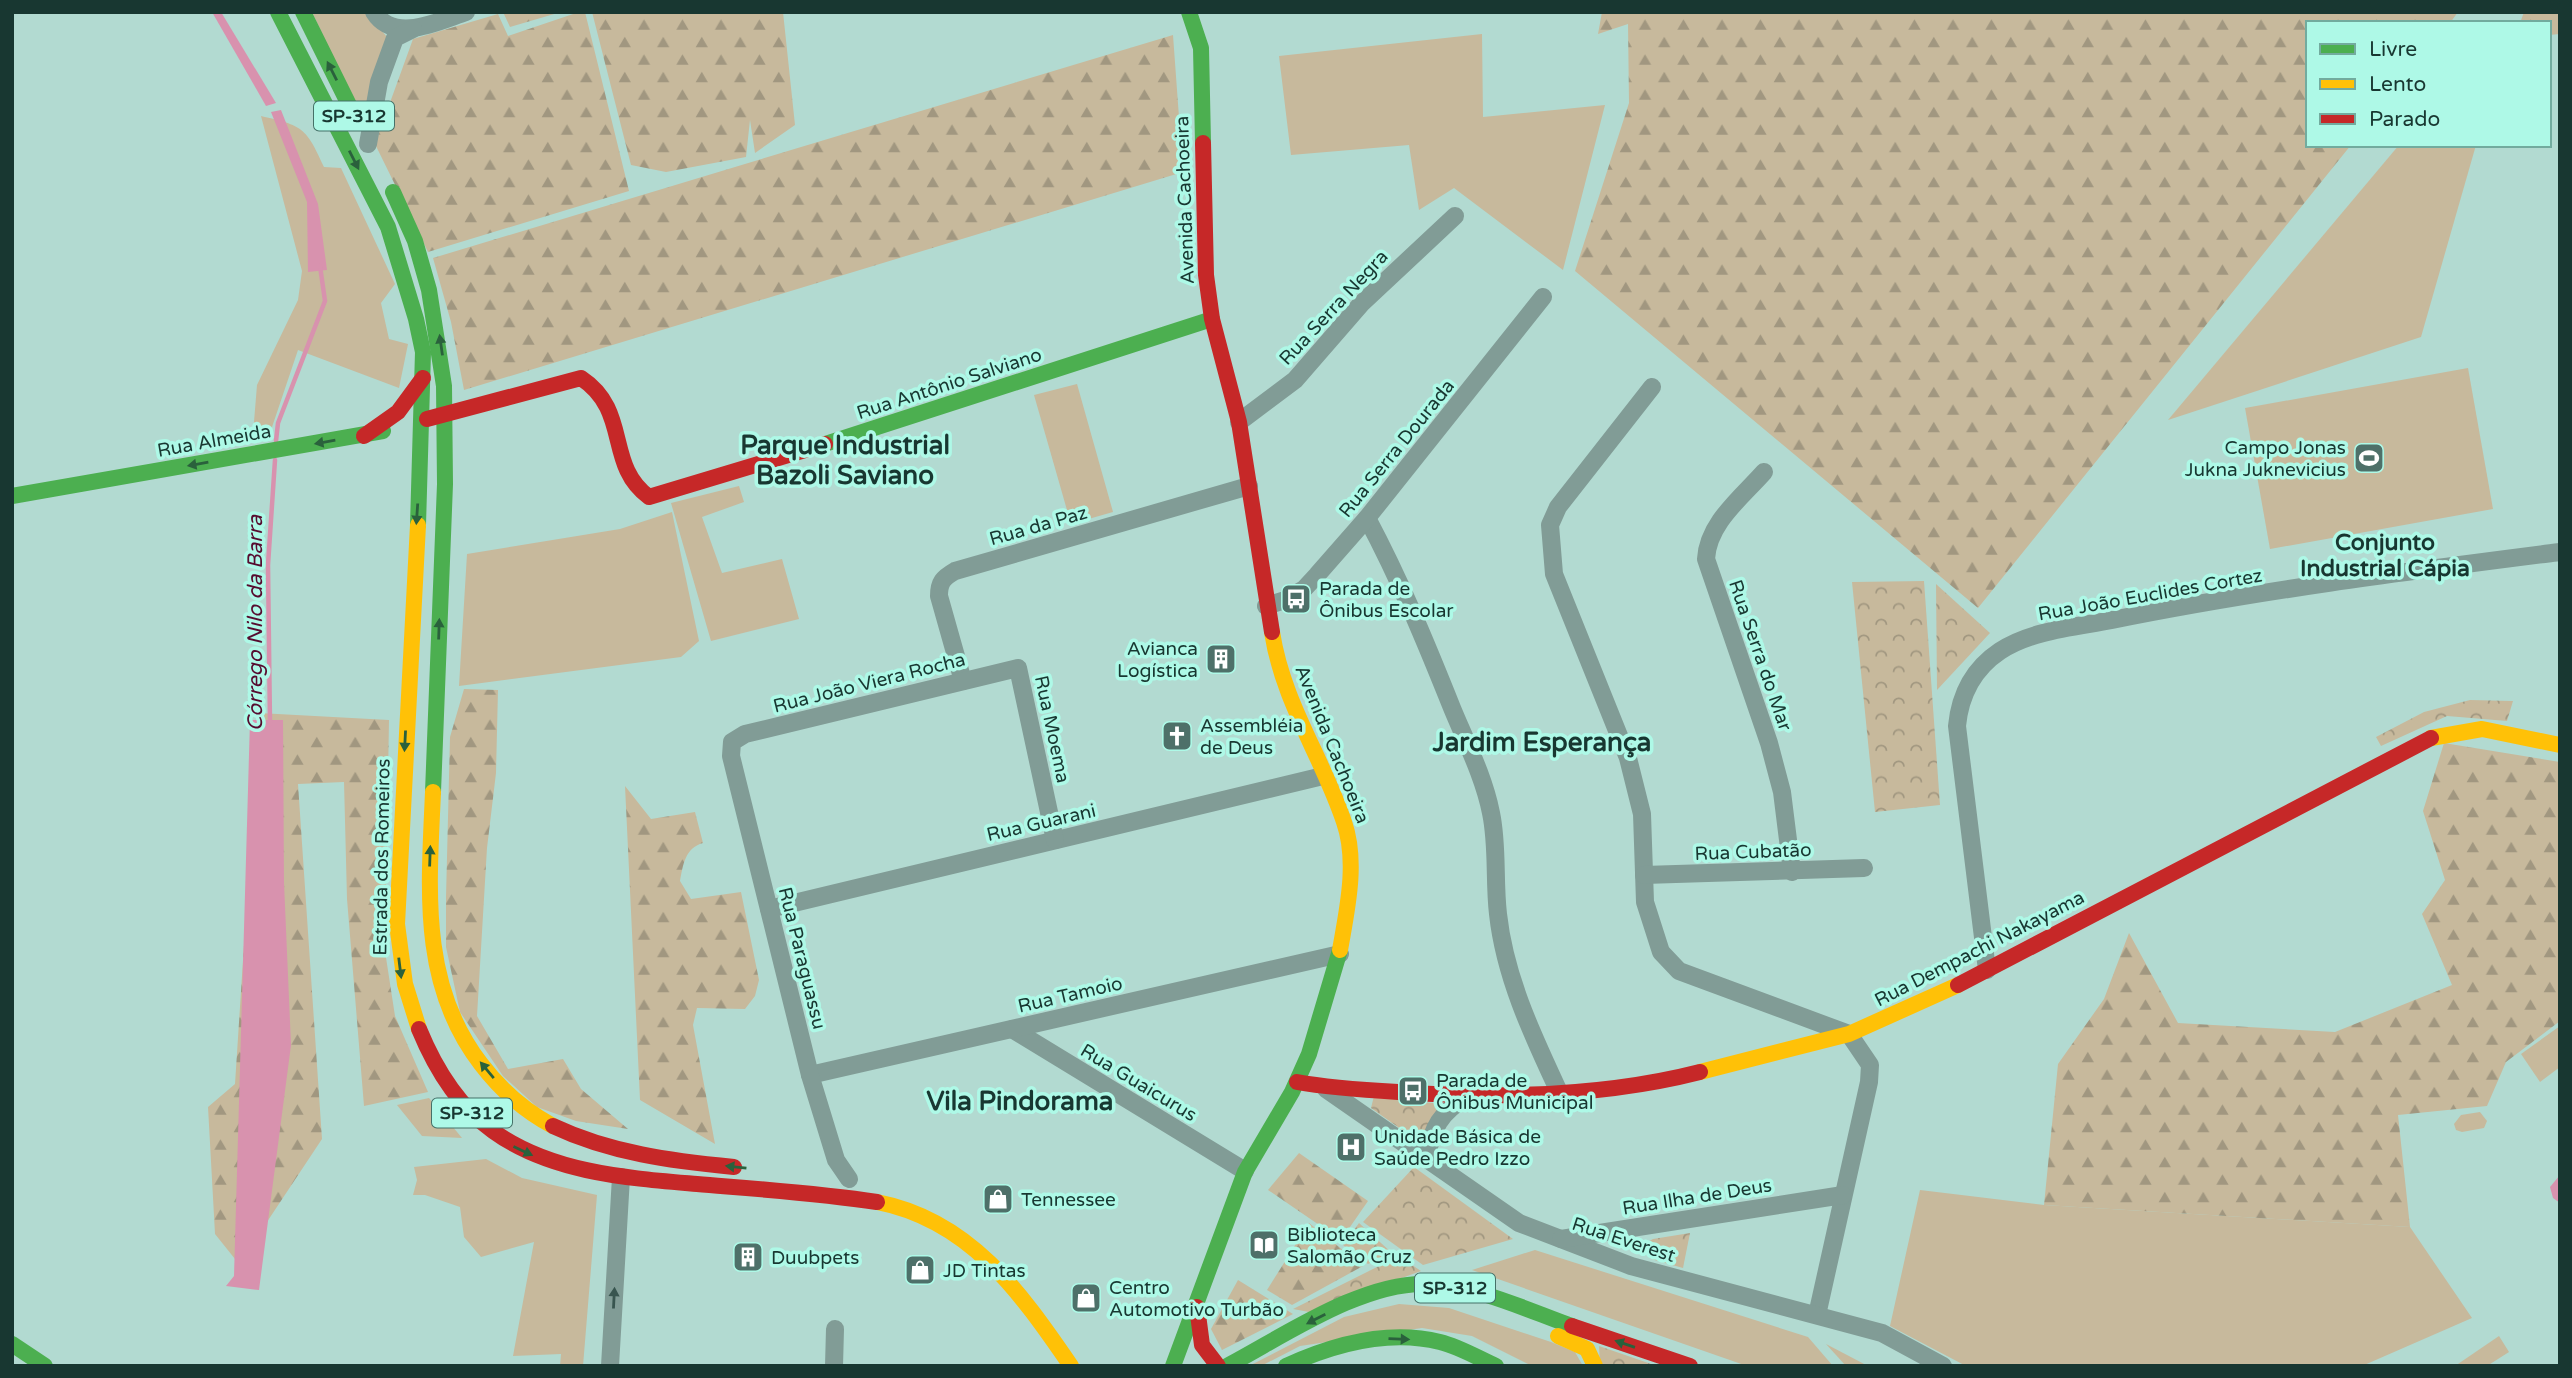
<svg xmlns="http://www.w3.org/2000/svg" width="2572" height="1378" viewBox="0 0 2572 1378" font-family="'Varela Round',sans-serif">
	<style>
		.green { fill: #c7b99c }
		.forest { fill: url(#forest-firs) }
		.park { fill: url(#park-crowns) }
		.water { fill: #d892ae }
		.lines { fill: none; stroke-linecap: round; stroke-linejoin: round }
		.stream { stroke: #d892ae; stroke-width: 4.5 }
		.street { stroke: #819c96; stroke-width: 18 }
		.fast { stroke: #4caf50; stroke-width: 16 }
		.slow { stroke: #ffc107; stroke-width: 16 }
		.jam { stroke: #c62828; stroke-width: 16 }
		.oneway { fill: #2a613c }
		.oneway2 { fill: #38554f }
		.labels { text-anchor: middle; stroke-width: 7; stroke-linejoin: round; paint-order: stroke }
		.shield { fill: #aef9e7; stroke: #457168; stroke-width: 2 }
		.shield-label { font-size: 18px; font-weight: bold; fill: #183731 }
		.street-label { font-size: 19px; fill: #183731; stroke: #aef9e7 }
		.poi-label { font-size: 19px; fill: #183731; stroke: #aef9e7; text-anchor: start }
		.water-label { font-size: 21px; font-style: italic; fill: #560c2f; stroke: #aef9e7 }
		.quarter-label { font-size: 23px; font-weight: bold; fill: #183731; stroke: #aef9e7 }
		.district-label { font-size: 26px; font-weight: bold; fill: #183731; stroke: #aef9e7 }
	</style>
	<defs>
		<pattern id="forest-firs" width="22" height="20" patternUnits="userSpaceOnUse" patternTransform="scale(1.75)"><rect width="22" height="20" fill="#c7b99c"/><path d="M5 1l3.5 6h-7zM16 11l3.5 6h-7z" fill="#a19780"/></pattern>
		<pattern id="park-crowns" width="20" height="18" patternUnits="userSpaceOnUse" patternTransform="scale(1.75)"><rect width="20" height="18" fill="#c7b99c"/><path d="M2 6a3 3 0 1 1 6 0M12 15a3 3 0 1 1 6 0" fill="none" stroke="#a19780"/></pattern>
	</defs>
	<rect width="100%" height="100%" fill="#b2dad1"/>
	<g class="green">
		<path d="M 312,12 L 366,12 L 387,37 L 364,124 Z"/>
		<path d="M 1482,34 L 1483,117 L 1605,105 L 1563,270 L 1454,188 L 1419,210 L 1409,145 L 1291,155 L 1279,56 Z"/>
		<path d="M 261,116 C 303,126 306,127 324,167 L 341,168 L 395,284 L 381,303 L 389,339 L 408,344 L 399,388 L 298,350 L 270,433 L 253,434 L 257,385 L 298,300 L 302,271 Z"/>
		<path d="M 2399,145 L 2476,145 L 2421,337 L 2168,420 Z"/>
		<path d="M 2468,368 L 2493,509 L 2270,549 L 2245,408 Z"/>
		<path d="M 1077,384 L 1113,512 L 1071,524 L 1034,395 Z"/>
		<path d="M 739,486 L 744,502 L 702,517 L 722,573 L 782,559 L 799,619 L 711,641 L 671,503 Z"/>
		<path d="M 672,512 L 699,641 L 681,657 L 459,686 L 467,554 L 620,529 Z"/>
		<path d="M 2560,1026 L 2560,1067 L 2540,1082 L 2521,1054 Z"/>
		<path d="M 429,1098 L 462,1138 L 422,1136 L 397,1105 Z"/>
		<path d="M 2480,1112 L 2487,1121 L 2484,1128 L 2462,1132 L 2456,1130 L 2454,1124 L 2461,1115 Z"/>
		<path d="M 486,1159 L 522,1178 L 597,1195 L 583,1366 L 560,1366 L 561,1354 L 513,1356 L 534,1242 L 481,1257 L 464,1237 L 460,1207 L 425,1195 L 413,1195 L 417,1180 L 414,1167 Z"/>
		<path d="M 1920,1190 L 2044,1205 L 2410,1227 L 2472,1318 L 2362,1366 L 1966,1366 L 1890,1326 Z"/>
		<path d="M 1535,1250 L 1808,1337 L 1833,1366 L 1747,1366 L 1472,1270 Z"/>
		<path d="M 1399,1304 L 1449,1308 L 1551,1342 L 1575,1352 L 1583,1366 L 1532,1366 L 1472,1336 L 1422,1328 L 1300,1346 L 1261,1366 L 1249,1366 L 1344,1317 Z"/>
		<path d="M 2499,1336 L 2509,1352 L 2487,1366 L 2455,1366 Z"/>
		<path d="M 1826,1344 L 1868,1366 L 1846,1366 Z"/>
	</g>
	<g class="forest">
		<path d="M 503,12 L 561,12 L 510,27 Z"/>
		<path d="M 579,12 L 585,12 L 629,191 L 428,252 L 375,144 L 413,39 L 498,14 L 508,36 Z"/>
		<path d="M 592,12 L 783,12 L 795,125 L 755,153 L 750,120 L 746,157 L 666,172 L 631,165 Z"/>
		<path d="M 1602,12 L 2458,12 L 2450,23 L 2308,23 L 2308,145 L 2351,145 L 1978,608 L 1575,271 L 1629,103 L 1628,24 L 1598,34 Z"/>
		<path d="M 2524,12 L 2560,12 L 2560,34 L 2549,35 L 2549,23 L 2520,23 Z"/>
		<path d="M 1173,35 L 1183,172 L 464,390 L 451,322 L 433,258 Z"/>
		<path d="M 464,689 L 498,690 L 496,773 L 487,848 L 477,1016 L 508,1069 L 563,1059 L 581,1089 L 628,1129 L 576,1121 L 537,1107 L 503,1076 L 460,1012 L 446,947 L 446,897 L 450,737 Z"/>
		<path d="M 259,713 L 389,720 L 385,951 L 395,1016 L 428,1092 L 364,1106 L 347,899 L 344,782 L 298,784 L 322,1139 L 239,1264 L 215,1234 L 208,1107 L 235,1084 Z"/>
		<path d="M 2444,743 L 2560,762 L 2560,1021 L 2506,1062 L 2487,1106 L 2398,1115 L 2410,1227 L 2044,1205 L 2058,1064 L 2104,999 L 2129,933 L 2178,1023 L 2335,1032 L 2452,985 L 2422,914 L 2445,880 L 2423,811 Z"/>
		<path d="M 625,786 L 651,819 L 695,812 L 703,843 C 685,848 683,865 680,881 L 691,899 L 741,892 L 759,980 L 755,996 L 745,1009 L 697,1008 L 693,1025 L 715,1144 L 640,1100 Z"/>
		<path d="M 1299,1153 L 1368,1201 L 1341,1240 L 1268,1190 Z"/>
		<path d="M 1309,1223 L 1363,1266 L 1292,1305 L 1267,1290 Z"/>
		<path d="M 1359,1223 L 1392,1253 L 1368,1264 L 1343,1245 Z"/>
		<path d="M 1238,1280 L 1293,1314 L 1222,1350 L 1211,1329 Z"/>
	</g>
	<g class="park">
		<path d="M 1924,581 L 1940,805 L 1875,812 L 1852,582 Z"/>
		<path d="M 1936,584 L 1990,633 L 1937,690 Z"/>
		<path d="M 2470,700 L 2513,701 L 2507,721 L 2447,716 L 2381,746 L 2376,737 L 2424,712 Z"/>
		<path d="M 1374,1096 L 1441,1104 L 1422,1144 L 1371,1108 Z"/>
		<path d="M 1414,1167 L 1513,1239 L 1423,1265 L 1363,1222 Z"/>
		<path d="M 1690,1233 L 1683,1268 L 1651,1259 L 1644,1252 L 1644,1244 L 1653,1239 Z"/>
		<path d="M 1393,1259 L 1406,1261 L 1421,1271 L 1309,1312 L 1293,1309 Z"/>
		<path d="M 1599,1346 L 1657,1366 L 1600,1366 Z"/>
	</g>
	<g class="water">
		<path d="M 212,12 L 221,12 L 276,103 L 266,106 Z"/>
		<path d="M 281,110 L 318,204 L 327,270 L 308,272 L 307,202 L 271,112 Z"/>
		<path d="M 250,720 L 283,720 L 284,883 L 291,1045 L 259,1290 L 226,1286 L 234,1276 Z"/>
		<path d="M 2560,1175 L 2560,1203 L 2553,1198 L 2550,1187 Z"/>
	</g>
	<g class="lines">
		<g class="stream">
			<path d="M 276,441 L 278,423 L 325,301 L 320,266"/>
			<path d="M 270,724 L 268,565 L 275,460"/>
		</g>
		<g class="street">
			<path d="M 374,12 C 394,44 439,21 466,12"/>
			<path d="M 368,144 L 379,82 L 395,38 L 413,29"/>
			<path d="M 1652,387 L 1558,507 L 1550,525 L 1554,574 L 1628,758 L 1642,814 L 1645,902 L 1661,952 L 1679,971 L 1849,1034 L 1870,1065 L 1869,1082 L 1817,1315"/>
			<path d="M 1239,422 L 1295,380 L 1361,304 L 1455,216"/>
			<path d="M 1764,472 C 1741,498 1708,523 1706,559 L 1769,743 L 1782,792 L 1792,872"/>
			<path d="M 1367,518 C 1400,580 1426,643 1452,708 C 1466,742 1484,777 1491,813 C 1498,846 1494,880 1498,914 C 1505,978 1533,1036 1560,1094"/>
			<path d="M 1266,606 L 1285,600 L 1304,589 L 1317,575 L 1367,518 L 1543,297"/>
			<path d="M 963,681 L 939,596 C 939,582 943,578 955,571 L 1249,486"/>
			<path d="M 1644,875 L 1864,868"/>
			<path d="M 769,909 L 1323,776"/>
			<path d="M 1987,970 L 1957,726 C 1960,695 1973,669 2000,651 C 2032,630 2076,627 2112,620 C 2260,590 2411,571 2560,552"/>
			<path d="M 1012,1029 L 1245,1171"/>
			<path d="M 810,1075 L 1340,954"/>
			<path d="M 1326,1089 L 1519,1223 L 1631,1266 L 1882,1333 L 1943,1366"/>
			<path d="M 1427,1157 C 1432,1127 1441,1113 1466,1097"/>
			<path d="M 849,1179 L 836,1160 L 810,1075 L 731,756 L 732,742 L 745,734 L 1018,668 L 1055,840"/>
			<path d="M 1561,1239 L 1843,1195"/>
			<path d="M 610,1366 L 621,1177"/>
			<path d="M 834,1366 L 835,1329"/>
		</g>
		<g class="fast">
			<path d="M 278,12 L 388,227 L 416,319 L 423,352 L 418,525"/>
			<path d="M 303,12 L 356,119"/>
			<path d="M 1189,12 L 1201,48 L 1203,143"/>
			<path d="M 393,192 L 415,241 L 429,290 L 444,386 L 445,484 L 433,792"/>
			<path d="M 825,444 L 1212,319"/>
			<path d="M 12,496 L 383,431"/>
			<path d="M 12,1344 L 45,1366"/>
			<path d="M 1173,1366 L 1245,1172 L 1292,1092 L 1309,1054 L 1340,950"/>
			<path d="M 1227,1366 C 1284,1336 1363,1281 1428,1284 C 1477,1286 1527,1310 1572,1326"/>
			<path d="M 1286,1366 C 1334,1344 1388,1329 1440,1342 C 1460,1347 1478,1358 1496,1366"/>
		</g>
		<g class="slow">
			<path d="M 418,525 L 397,924 L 405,984 L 419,1029"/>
			<path d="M 1272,632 C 1283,703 1322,756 1344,822 C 1358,862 1347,910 1340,950"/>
			<path d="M 2431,738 L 2482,729 L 2560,745"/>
			<path d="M 433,792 C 429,887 419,984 481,1064 C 500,1089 525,1111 553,1126"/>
			<path d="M 1700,1072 L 1849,1034 L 1958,985"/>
			<path d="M 877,1202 C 970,1220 1020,1292 1071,1366"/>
			<path d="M 1558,1336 L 1587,1349 L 1595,1366"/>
		</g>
		<g class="jam">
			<path d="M 1203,143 L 1206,275 L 1212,319 L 1239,422 L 1272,632"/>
			<path d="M 427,419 L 581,378 C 631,411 605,465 649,497 L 825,444"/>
			<path d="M 364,436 L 398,412 L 423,378"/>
			<path d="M 1958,985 L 2431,738"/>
			<path d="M 419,1029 C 435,1068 458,1106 493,1131 C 551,1173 628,1178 697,1184 C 757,1189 817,1193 877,1202"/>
			<path d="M 1297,1082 C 1330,1088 1364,1090 1398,1092 C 1499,1099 1602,1097 1700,1072"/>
			<path d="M 553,1126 C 610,1153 672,1161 734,1167"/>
			<path d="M 1197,1307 L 1202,1345 L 1218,1366"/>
			<path d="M 1572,1326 L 1690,1366"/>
		</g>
	</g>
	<defs><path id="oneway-solid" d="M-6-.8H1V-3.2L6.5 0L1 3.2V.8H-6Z" transform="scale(1.75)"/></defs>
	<g class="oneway">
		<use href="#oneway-solid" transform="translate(332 71) rotate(-117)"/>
		<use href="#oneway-solid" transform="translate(354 160) rotate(63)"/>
		<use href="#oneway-solid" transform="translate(441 345) rotate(-98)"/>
		<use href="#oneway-solid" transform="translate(325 442) rotate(170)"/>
		<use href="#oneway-solid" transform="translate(198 464) rotate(170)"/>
		<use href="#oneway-solid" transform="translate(417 514) rotate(94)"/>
		<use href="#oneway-solid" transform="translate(439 629) rotate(-88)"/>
		<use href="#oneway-solid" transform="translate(405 741) rotate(93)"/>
		<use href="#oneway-solid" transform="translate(430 856) rotate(-88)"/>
		<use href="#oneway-solid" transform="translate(400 968) rotate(83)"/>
		<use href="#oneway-solid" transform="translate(487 1070) rotate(-130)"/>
		<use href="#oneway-solid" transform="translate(523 1151) rotate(25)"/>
		<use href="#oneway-solid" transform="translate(736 1167) rotate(-174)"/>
		<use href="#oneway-solid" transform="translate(1316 1319) rotate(153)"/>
		<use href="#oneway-solid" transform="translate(1399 1339) rotate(2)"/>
		<use href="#oneway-solid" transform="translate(1625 1344) rotate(-161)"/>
	</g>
	<use class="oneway2" href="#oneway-solid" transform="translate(614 1298) rotate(-87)"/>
	<defs>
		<g id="stadium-square" transform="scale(1.575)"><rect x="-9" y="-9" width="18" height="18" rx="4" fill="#4e7069" stroke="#aef9e7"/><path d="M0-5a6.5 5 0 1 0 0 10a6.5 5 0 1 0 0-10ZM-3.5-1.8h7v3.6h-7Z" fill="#fff"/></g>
		<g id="bus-square" transform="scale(1.575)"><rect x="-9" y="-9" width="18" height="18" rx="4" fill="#4e7069" stroke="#aef9e7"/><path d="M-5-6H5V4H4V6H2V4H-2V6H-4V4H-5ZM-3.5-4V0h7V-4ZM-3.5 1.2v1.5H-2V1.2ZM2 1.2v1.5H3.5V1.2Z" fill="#fff"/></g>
		<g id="building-square" transform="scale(1.575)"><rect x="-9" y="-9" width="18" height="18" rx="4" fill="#4e7069" stroke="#aef9e7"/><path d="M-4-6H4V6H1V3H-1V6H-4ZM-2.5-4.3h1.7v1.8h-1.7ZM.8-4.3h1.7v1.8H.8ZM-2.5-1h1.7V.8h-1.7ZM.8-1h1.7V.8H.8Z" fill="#fff"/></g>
		<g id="church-square" transform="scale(1.575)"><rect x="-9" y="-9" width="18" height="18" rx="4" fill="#4e7069" stroke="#aef9e7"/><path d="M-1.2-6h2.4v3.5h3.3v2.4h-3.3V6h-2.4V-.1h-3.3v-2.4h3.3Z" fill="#fff"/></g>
		<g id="hospital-square" transform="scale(1.575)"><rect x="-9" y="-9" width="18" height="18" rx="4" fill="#4e7069" stroke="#aef9e7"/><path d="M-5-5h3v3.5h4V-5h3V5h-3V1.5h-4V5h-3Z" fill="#fff"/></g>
		<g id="shop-square" transform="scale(1.575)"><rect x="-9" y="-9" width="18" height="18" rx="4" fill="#4e7069" stroke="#aef9e7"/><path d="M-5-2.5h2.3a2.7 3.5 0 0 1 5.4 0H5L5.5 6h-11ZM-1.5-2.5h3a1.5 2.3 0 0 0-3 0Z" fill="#fff"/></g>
		<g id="library-square" transform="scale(1.575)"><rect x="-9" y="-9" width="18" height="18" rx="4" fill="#4e7069" stroke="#aef9e7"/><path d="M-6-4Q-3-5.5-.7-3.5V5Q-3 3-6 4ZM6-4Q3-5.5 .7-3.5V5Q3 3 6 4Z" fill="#fff"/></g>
	</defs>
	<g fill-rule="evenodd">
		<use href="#stadium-square" x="2369" y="458"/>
		<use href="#bus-square" x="1296" y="599"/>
		<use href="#building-square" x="1221" y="659"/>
		<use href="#church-square" x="1177" y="736"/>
		<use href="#bus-square" x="1413" y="1091"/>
		<use href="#hospital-square" x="1351" y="1147"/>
		<use href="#shop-square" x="998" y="1199"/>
		<use href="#library-square" x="1264" y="1245"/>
		<use href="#building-square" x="748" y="1257"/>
		<use href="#shop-square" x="920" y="1270"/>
		<use href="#shop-square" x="1086" y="1298"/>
	</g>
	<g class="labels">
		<g class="shield">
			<rect x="314" y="101.5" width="80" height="29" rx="5"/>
			<rect x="432" y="1098.5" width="80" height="29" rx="5"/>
			<rect x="1415" y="1273.5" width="80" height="29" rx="5"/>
		</g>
		<g class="shield-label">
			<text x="354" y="122">SP-312</text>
			<text x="472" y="1119">SP-312</text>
			<text x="1455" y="1294">SP-312</text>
		</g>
		<g class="street-label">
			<text transform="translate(1184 200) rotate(-92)" y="7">Avenida Cachoeira</text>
			<text transform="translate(1333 307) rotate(-47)" y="7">Rua Serra Negra</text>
			<text transform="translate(949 383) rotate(-18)" y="7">Rua Antônio Salviano</text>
			<text transform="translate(214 440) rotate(-10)" y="7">Rua Almeida</text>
			<text transform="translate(1396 448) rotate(-51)" y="7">Rua Serra Dourada</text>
			<text transform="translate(1038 525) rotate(-16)" y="7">Rua da Paz</text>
			<text transform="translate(2150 594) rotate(-10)" y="7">Rua João Euclides Cortez</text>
			<text transform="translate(1761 655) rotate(71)" y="7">Rua Serra do Mar</text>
			<text transform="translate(869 682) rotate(-14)" y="7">Rua João Viera Rocha</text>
			<text transform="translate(1053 729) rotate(78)" y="7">Rua Moema</text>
			<text transform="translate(1333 744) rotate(68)" y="7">Avenida Cachoeira</text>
			<text transform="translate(1041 822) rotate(-13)" y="7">Rua Guarani</text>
			<text transform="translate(1753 851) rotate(-2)" y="7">Rua Cubatão</text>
			<text transform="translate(381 857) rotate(-89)" y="7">Estrada dos Romeiros</text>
			<text transform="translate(1979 948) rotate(-27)" y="7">Rua Dempachi Nakayama</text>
			<text transform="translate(803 958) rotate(76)" y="7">Rua Paraguassu</text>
			<text transform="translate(1070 994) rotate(-13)" y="7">Rua Tamoio</text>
			<text transform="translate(1139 1082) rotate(31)" y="7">Rua Guaicurus</text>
			<text transform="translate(1697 1196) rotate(-9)" y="7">Rua Ilha de Deus</text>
			<text transform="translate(1624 1239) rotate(18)" y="7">Rua Everest</text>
		</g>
		<g class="poi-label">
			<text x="2346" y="454" text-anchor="end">Campo Jonas<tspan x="2346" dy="22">Jukna Juknevicius</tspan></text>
			<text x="1319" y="595">Parada de<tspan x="1319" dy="22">Ônibus Escolar</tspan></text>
			<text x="1198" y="655" text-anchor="end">Avianca<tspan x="1198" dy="22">Logística</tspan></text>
			<text x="1200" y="732">Assembléia<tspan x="1200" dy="22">de Deus</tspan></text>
			<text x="1436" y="1087">Parada de<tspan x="1436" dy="22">Ônibus Municipal</tspan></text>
			<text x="1374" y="1143">Unidade Básica de<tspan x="1374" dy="22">Saúde Pedro Izzo</tspan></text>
			<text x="1021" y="1206">Tennessee</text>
			<text x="1287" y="1241">Biblioteca<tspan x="1287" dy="22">Salomão Cruz</tspan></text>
			<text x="771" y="1264">Duubpets</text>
			<text x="943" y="1277">JD Tintas</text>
			<text x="1109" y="1294">Centro<tspan x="1109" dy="22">Automotivo Turbão</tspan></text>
		</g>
		<g class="water-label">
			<text transform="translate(255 623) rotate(-90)" y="7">Córrego Nilo da Barra</text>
		</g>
		<g class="quarter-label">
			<text x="2385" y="550">Conjunto<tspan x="2385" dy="26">Industrial Cápia</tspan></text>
		</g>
		<g class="district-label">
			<text x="845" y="454">Parque Industrial<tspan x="845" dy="30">Bazoli Saviano</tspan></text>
			<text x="1542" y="751">Jardim Esperança</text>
			<text x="1020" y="1110">Vila Pindorama</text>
		</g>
	</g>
	<rect width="2572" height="1378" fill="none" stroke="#183731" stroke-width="28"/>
	<rect x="2306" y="21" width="245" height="126" fill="#aef9e7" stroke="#72ab9e" stroke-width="2"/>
	<rect x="2320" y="44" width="35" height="10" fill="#4caf50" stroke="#72ab9e" stroke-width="2"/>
	<text x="2369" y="56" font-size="21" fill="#183731">Livre</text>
	<rect x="2320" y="79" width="35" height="10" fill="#ffc107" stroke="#72ab9e" stroke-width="2"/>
	<text x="2369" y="91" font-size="21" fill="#183731">Lento</text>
	<rect x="2320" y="114" width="35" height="10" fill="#c62828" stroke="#72ab9e" stroke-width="2"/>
	<text x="2369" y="126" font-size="21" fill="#183731">Parado</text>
</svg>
